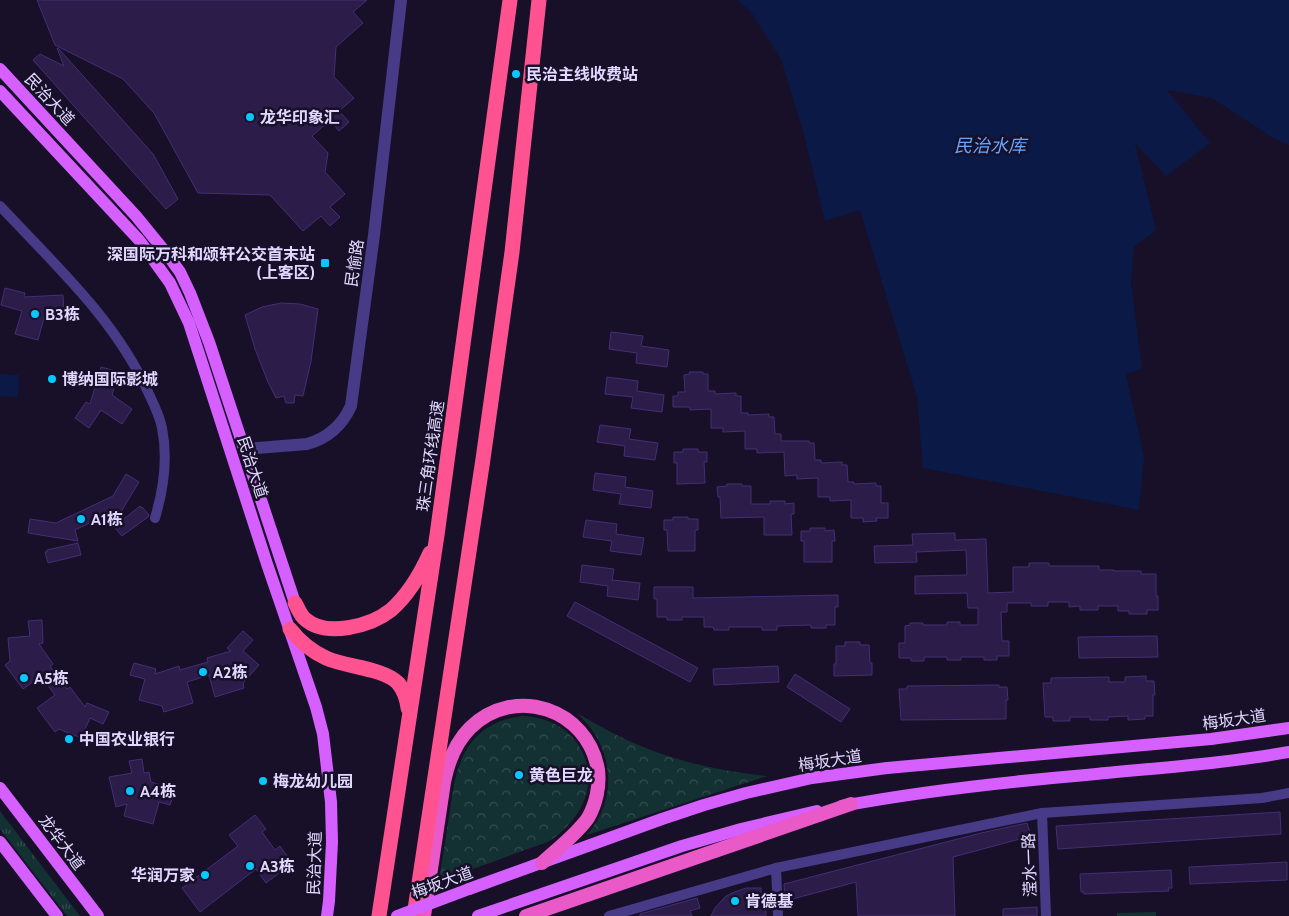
<svg xmlns="http://www.w3.org/2000/svg" width="1289" height="916" viewBox="0 0 1289 916" font-family="Cabin,'Noto Sans SC',sans-serif">
	<style>
		.grass { fill: url(#grass-tufts) }
		.forest { fill: url(#forest-crowns) }
		.pitch { fill: #133032 }
		.water { fill: #0b1947 }
		.building { fill: #2b1c49; stroke: #452e75 }
		.lines { fill: none; stroke-linecap: round; stroke-linejoin: round }
		.minor { stroke: #473b87; stroke-width: 10 }
		.tertiary { stroke: #473b87; stroke-width: 12 }
		.primary { stroke: #d65fff; stroke-width: 12 }
		.trunk { stroke: #ea59c8; stroke-width: 14 }
		.motorway { stroke: #ff5391; stroke-width: 15 }
		.primary-bridge { stroke: #d65fff; stroke-width: 12 }
		.poi-dot { fill: #04c8fe; stroke: #171028; stroke-width: 2 }
		.labels { text-anchor: middle; stroke-width: 5; stroke-linejoin: round; paint-order: stroke }
		.poi-label { font-size: 16px; font-weight: bold; fill: #e1d8ff; stroke: #171028; text-anchor: start }
		.street-label { font-size: 16px; fill: #e1d8ff; stroke: #171028 }
		.water-label { font-size: 18px; font-style: italic; fill: #66a6ff; stroke: #171028 }
	</style>
	<defs>
		<pattern id="grass-tufts" width="24" height="20" patternUnits="userSpaceOnUse" patternTransform="scale(1.25)"><rect width="24" height="20" fill="#133032"/><path d="M3 7l-1-3M5 7V3M7 7l1-3M15 17l-1-3M17 17v-4M19 17l1-3" fill="none" stroke="#354d51"/></pattern>
		<pattern id="forest-crowns" width="20" height="18" patternUnits="userSpaceOnUse" patternTransform="scale(1.25)"><rect width="20" height="18" fill="#133032"/><path d="M2 6a3 3 0 1 1 6 0M12 15a3 3 0 1 1 6 0" fill="none" stroke="#354d51"/></pattern>
	</defs>
	<rect width="100%" height="100%" fill="#171028"/>
	<path class="grass" d="M 0,811 L 80,916 L 67,916 L 0,829 Z"/>
	<g class="forest">
		<path d="M 577,713 C 593,722 610,732 627,740 C 672,761 719,771 767,776 L 587,835 C 594,826 599,818 603,808 C 613,783 608,752 592,730 C 588,724 582,718 577,713 Z"/>
		<path d="M 522,716 C 548,717 570,728 582,751 C 598,785 582,817 554,838 C 546,844 532,847 522,851 C 495,861 467,871 439,881 L 454,784 C 462,745 482,721 522,716 Z"/>
	</g>
	<path class="pitch" d="M 1156,912 L 1156,916 L 1117,916 L 1117,913 Z"/>
	<g class="water">
		<path d="M 737,0 L 1289,0 L 1289,145 L 1273,138 L 1212,98 L 1167,90 L 1210,143 L 1166,176 L 1135,143 L 1156,230 L 1134,247 L 1131,283 L 1142,369 L 1126,374 L 1144,457 L 1139,510 L 923,468 L 917,397 L 860,210 L 825,221 L 803,131 L 781,59 L 751,12 Z"/>
		<path d="M 0,374 L 19,375 L 18,397 L 0,396 Z"/>
	</g>
	<g class="building">
		<path d="M 37,0 L 367,0 L 353,12 L 363,23 L 336,47 L 334,77 L 354,98 L 339,111 L 349,122 L 339,131 L 330,120 L 312,136 L 328,153 L 325,172 L 345,194 L 330,207 L 340,217 L 330,226 L 321,216 L 303,231 L 270,195 L 198,193 L 154,113 L 123,79 L 55,45 Z"/>
		<path d="M 57,48 L 58,48 L 153,154 L 178,199 L 166,209 L 33,60 L 40,54 L 64,66 Z"/>
		<path d="M 5,288 L 25,293 L 24,297 L 63,295 L 64,313 L 45,314 L 38,340 L 15,334 L 22,311 L 1,305 Z"/>
		<path d="M 281,303 L 300,304 L 318,309 L 311,361 L 303,396 L 295,395 L 294,403 L 286,403 L 284,396 L 276,398 L 268,382 L 255,349 L 245,315 L 262,307 Z"/>
		<path d="M 611,332 L 643,336 L 641,346 L 669,350 L 667,367 L 636,363 L 637,353 L 609,349 Z"/>
		<path d="M 101,367 L 119,372 L 112,395 L 132,409 L 122,424 L 101,410 L 89,428 L 75,418 L 86,402 L 90,404 Z"/>
		<path d="M 689,372 L 703,372 L 703,374 L 708,374 L 708,391 L 715,391 L 715,394 L 736,393 L 736,396 L 741,396 L 741,413 L 748,413 L 748,415 L 769,414 L 769,417 L 774,417 L 775,434 L 781,434 L 781,441 L 809,441 L 809,443 L 814,443 L 815,460 L 821,460 L 821,463 L 842,462 L 842,465 L 847,465 L 848,482 L 854,482 L 854,484 L 876,483 L 876,486 L 881,486 L 881,503 L 888,503 L 888,518 L 876,518 L 877,521 L 863,522 L 863,518 L 851,518 L 851,500 L 830,501 L 830,497 L 818,497 L 818,478 L 797,479 L 797,475 L 785,476 L 784,452 L 757,453 L 757,449 L 745,449 L 745,431 L 723,432 L 723,428 L 711,428 L 711,409 L 690,410 L 690,407 L 673,407 L 673,396 L 678,396 L 678,392 L 685,392 L 684,375 L 690,374 Z"/>
		<path d="M 607,377 L 638,381 L 637,391 L 664,395 L 662,412 L 631,408 L 633,397 L 605,394 Z"/>
		<path d="M 600,425 L 631,429 L 629,439 L 658,443 L 655,460 L 624,456 L 625,446 L 597,442 Z"/>
		<path d="M 683,449 L 698,449 L 698,452 L 707,452 L 707,462 L 704,462 L 705,483 L 677,484 L 677,463 L 674,463 L 674,452 L 683,452 Z"/>
		<path d="M 595,473 L 626,477 L 625,487 L 653,491 L 651,508 L 619,504 L 621,494 L 593,490 Z"/>
		<path d="M 126,474 L 139,482 L 113,525 L 106,515 L 75,530 L 78,541 L 28,533 L 30,519 L 56,523 L 113,496 Z"/>
		<path d="M 727,484 L 742,484 L 742,486 L 751,486 L 751,504 L 770,504 L 770,501 L 785,501 L 785,504 L 794,503 L 794,514 L 791,514 L 792,535 L 764,535 L 764,517 L 721,518 L 720,497 L 718,497 L 717,487 L 727,486 Z"/>
		<path d="M 140,506 L 141,508 L 142,507 L 149,515 L 148,517 L 122,536 L 114,527 Z"/>
		<path d="M 673,517 L 688,517 L 688,519 L 698,519 L 698,530 L 695,530 L 695,551 L 668,551 L 667,530 L 664,530 L 664,520 L 673,520 Z"/>
		<path d="M 586,520 L 617,524 L 616,534 L 644,538 L 641,555 L 610,551 L 612,541 L 583,537 Z"/>
		<path d="M 810,528 L 825,528 L 825,531 L 834,530 L 835,541 L 832,541 L 832,562 L 804,562 L 804,541 L 801,541 L 801,531 L 810,531 Z"/>
		<path d="M 955,533 L 955,540 L 986,539 L 988,593 L 1013,592 L 1013,567 L 1029,567 L 1029,563 L 1049,563 L 1049,566 L 1099,566 L 1099,570 L 1114,570 L 1114,571 L 1141,571 L 1141,574 L 1156,574 L 1156,596 L 1158,596 L 1158,610 L 1147,610 L 1147,614 L 1129,614 L 1129,611 L 1118,611 L 1118,606 L 1098,606 L 1098,610 L 1080,610 L 1080,606 L 1069,607 L 1069,602 L 1048,602 L 1048,606 L 1031,606 L 1031,603 L 1007,603 L 1007,612 L 1001,612 L 1002,641 L 1009,641 L 1009,656 L 997,656 L 997,660 L 984,660 L 984,657 L 961,657 L 961,660 L 947,660 L 947,657 L 924,657 L 924,661 L 911,661 L 911,658 L 899,658 L 899,643 L 905,643 L 905,626 L 910,625 L 910,623 L 923,623 L 923,625 L 947,625 L 947,622 L 960,622 L 960,625 L 978,625 L 978,608 L 968,608 L 967,593 L 915,594 L 915,576 L 967,575 L 966,550 L 916,552 L 917,562 L 875,563 L 874,546 L 913,545 L 912,534 Z"/>
		<path d="M 78,543 L 81,555 L 48,563 L 45,552 L 47,552 L 47,550 Z"/>
		<path d="M 582,565 L 614,569 L 612,580 L 640,583 L 638,600 L 607,596 L 608,586 L 580,582 Z"/>
		<path d="M 654,587 L 693,587 L 693,598 L 838,595 L 838,607 L 835,607 L 835,625 L 826,625 L 826,628 L 811,628 L 811,625 L 777,626 L 777,630 L 762,630 L 762,627 L 729,627 L 729,630 L 714,630 L 713,627 L 704,627 L 704,617 L 682,617 L 682,620 L 667,620 L 667,617 L 657,617 L 657,599 L 654,599 Z"/>
		<path d="M 575,602 L 698,668 L 690,682 L 567,616 Z"/>
		<path d="M 42,620 L 43,643 L 39,644 L 53,664 L 50,666 L 67,689 L 70,687 L 85,707 L 87,703 L 109,712 L 103,724 L 90,718 L 81,738 L 59,729 L 55,732 L 37,708 L 55,695 L 41,676 L 23,689 L 5,665 L 10,661 L 8,638 L 30,636 L 28,621 Z"/>
		<path d="M 243,631 L 253,640 L 243,651 L 259,665 L 243,683 L 244,688 L 215,697 L 209,675 L 187,682 L 193,703 L 164,712 L 162,706 L 139,700 L 145,679 L 130,675 L 134,663 L 156,669 L 155,674 L 179,666 L 180,670 L 208,662 L 207,658 L 231,651 L 227,648 Z"/>
		<path d="M 1157,636 L 1158,657 L 1079,658 L 1078,637 Z"/>
		<path d="M 845,642 L 860,642 L 860,645 L 869,645 L 870,663 L 872,663 L 872,675 L 834,676 L 834,664 L 836,664 L 836,646 L 845,646 Z"/>
		<path d="M 778,666 L 779,682 L 714,685 L 713,669 Z"/>
		<path d="M 795,674 L 850,709 L 841,722 L 787,687 Z"/>
		<path d="M 1146,676 L 1146,681 L 1154,681 L 1155,695 L 1153,695 L 1153,716 L 1145,716 L 1145,719 L 1128,720 L 1128,716 L 1108,717 L 1108,720 L 1090,720 L 1090,717 L 1070,717 L 1070,721 L 1053,721 L 1053,717 L 1045,717 L 1043,683 L 1051,683 L 1051,678 L 1109,677 L 1109,682 L 1125,682 L 1125,677 Z"/>
		<path d="M 999,685 L 999,687 L 1007,687 L 1008,700 L 1006,700 L 1006,719 L 901,720 L 899,689 L 907,689 L 907,686 Z"/>
		<path d="M 142,759 L 144,773 L 149,772 L 151,782 L 161,785 L 160,789 L 174,793 L 170,805 L 159,802 L 153,824 L 124,816 L 127,804 L 116,807 L 109,777 L 132,773 L 129,761 Z"/>
		<path d="M 1280,812 L 1281,834 L 1058,849 L 1056,826 Z"/>
		<path d="M 255,815 L 266,829 L 262,832 L 275,850 L 280,846 L 292,863 L 266,883 L 256,869 L 200,912 L 182,888 L 238,846 L 229,835 Z"/>
		<path d="M 1027,823 L 1031,836 L 953,857 L 955,916 L 858,916 L 856,882 L 785,901 L 784,884 L 981,833 Z"/>
		<path d="M 1287,862 L 1287,880 L 1190,884 L 1189,867 Z"/>
		<path d="M 1171,870 L 1172,888 L 1168,888 L 1169,891 L 1084,894 L 1084,892 L 1081,892 L 1080,874 Z"/>
		<path d="M 746,888 L 761,888 L 761,898 L 766,897 L 766,916 L 711,916 L 715,908 L 725,897 L 732,893 Z"/>
		<path d="M 697,898 L 700,908 L 690,911 L 692,916 L 640,916 L 640,914 Z"/>
		<path d="M 1037,907 L 1037,916 L 1003,916 L 1003,909 Z"/>
	</g>
	<g class="lines">
		<g class="minor">
			<path d="M 0,206 C 54,264 115,319 148,392 C 153,403 160,416 162,428 C 168,458 164,488 155,518"/>
			<path d="M 1042,813 L 1046,916"/>
			<path d="M 776,868 L 778,916"/>
			<path d="M 609,916 L 776,868 L 1042,813 L 1262,798 L 1289,793"/>
		</g>
		<path class="tertiary" d="M 244,449 L 307,444 C 328,438 342,426 351,406 L 374,235 L 401,0"/>
		<g class="primary">
			<path d="M 0,69 L 136,216 L 167,254 L 180,272 L 190,293 L 209,342 L 295,603"/>
			<path d="M 0,91 L 139,240 L 170,283 L 189,323 L 267,564 L 316,707 L 323,734 L 331,802 L 332,842 L 329,901 L 327,916"/>
			<path d="M 0,788 L 98,916"/>
			<path d="M 842,806 C 922,791 1004,782 1086,775 C 1154,768 1222,764 1289,752"/>
			<path d="M 0,842 L 57,916"/>
			<path d="M 469,889 L 662,819 L 704,805 L 746,793 L 812,778 L 887,768 L 1211,739 L 1289,728"/>
			<path d="M 478,916 L 682,846 L 741,829 L 817,811"/>
		</g>
		<g class="trunk">
			<path d="M 424,916 L 444,782 C 448,762 455,743 470,728 C 515,684 588,709 598,770 C 600,786 596,804 588,818 C 576,835 557,849 542,863"/>
			<path d="M 526,916 L 851,804"/>
		</g>
		<g class="motorway">
			<path d="M 295,603 C 298,608 300,615 305,619 C 326,638 371,626 391,610 C 408,595 421,573 430,553"/>
			<path d="M 290,629 C 300,642 311,651 326,658 C 346,667 383,668 398,683 C 404,690 407,699 408,708"/>
			<path d="M 379,916 L 437,535 L 510,0"/>
			<path d="M 414,916 L 483,459 L 512,252 L 539,0"/>
		</g>
		<path class="primary-bridge" d="M 397,916 L 469,889"/>
	</g>
	<g class="poi-dot">
		<circle cx="516" cy="74" r="5"/>
		<circle cx="250" cy="117" r="5"/>
		<rect x="320" y="258" width="10" height="10" rx="2.5"/>
		<circle cx="35" cy="314" r="5"/>
		<circle cx="52" cy="379" r="5"/>
		<circle cx="81" cy="519" r="5"/>
		<circle cx="203" cy="672" r="5"/>
		<circle cx="24" cy="678" r="5"/>
		<circle cx="69" cy="739" r="5"/>
		<circle cx="519" cy="775" r="5"/>
		<circle cx="263" cy="781" r="5"/>
		<circle cx="130" cy="791" r="5"/>
		<circle cx="250" cy="866" r="5"/>
		<circle cx="205" cy="875" r="5"/>
		<circle cx="735" cy="901" r="5"/>
	</g>
	<g class="labels">
		<g class="poi-label">
			<text x="526" y="80">民治主线收费站</text>
			<text x="260" y="123">龙华印象汇</text>
			<text x="315" y="260" text-anchor="end">深国际万科和颂轩公交首末站<tspan x="315" dy="18">(上客区)</tspan></text>
			<text x="45" y="320">B3栋</text>
			<text x="62" y="385">博纳国际影城</text>
			<text x="91" y="525">A1栋</text>
			<text x="213" y="678">A2栋</text>
			<text x="34" y="684">A5栋</text>
			<text x="79" y="745">中国农业银行</text>
			<text x="529" y="781">黄色巨龙</text>
			<text x="273" y="787">梅龙幼儿园</text>
			<text x="140" y="797">A4栋</text>
			<text x="260" y="872">A3栋</text>
			<text x="195" y="881" text-anchor="end">华润万家</text>
			<text x="745" y="907">肯德基</text>
		</g>
		<g class="street-label">
			<text transform="translate(50 99) rotate(47)" y="6">民治大道</text>
			<text transform="translate(354 263) rotate(-82)" y="6">民愉路</text>
			<text transform="translate(430 456) rotate(-82)" y="6">珠三角环线高速</text>
			<text transform="translate(253 467) rotate(72)" y="6">民治大道</text>
			<text transform="translate(1234 719) rotate(-8)" y="6">梅坂大道</text>
			<text transform="translate(830 760) rotate(-9)" y="6">梅坂大道</text>
			<text transform="translate(62 842) rotate(53)" y="6">龙华大道</text>
			<text transform="translate(314 863) rotate(-88)" y="6">民治大道</text>
			<text transform="translate(1029 865) rotate(-92)" y="6">滢水一路</text>
			<text transform="translate(442 882) rotate(-20)" y="6">梅坂大道</text>
		</g>
		<g class="water-label">
			<text x="990" y="152">民治水库</text>
		</g>
	</g>
</svg>
